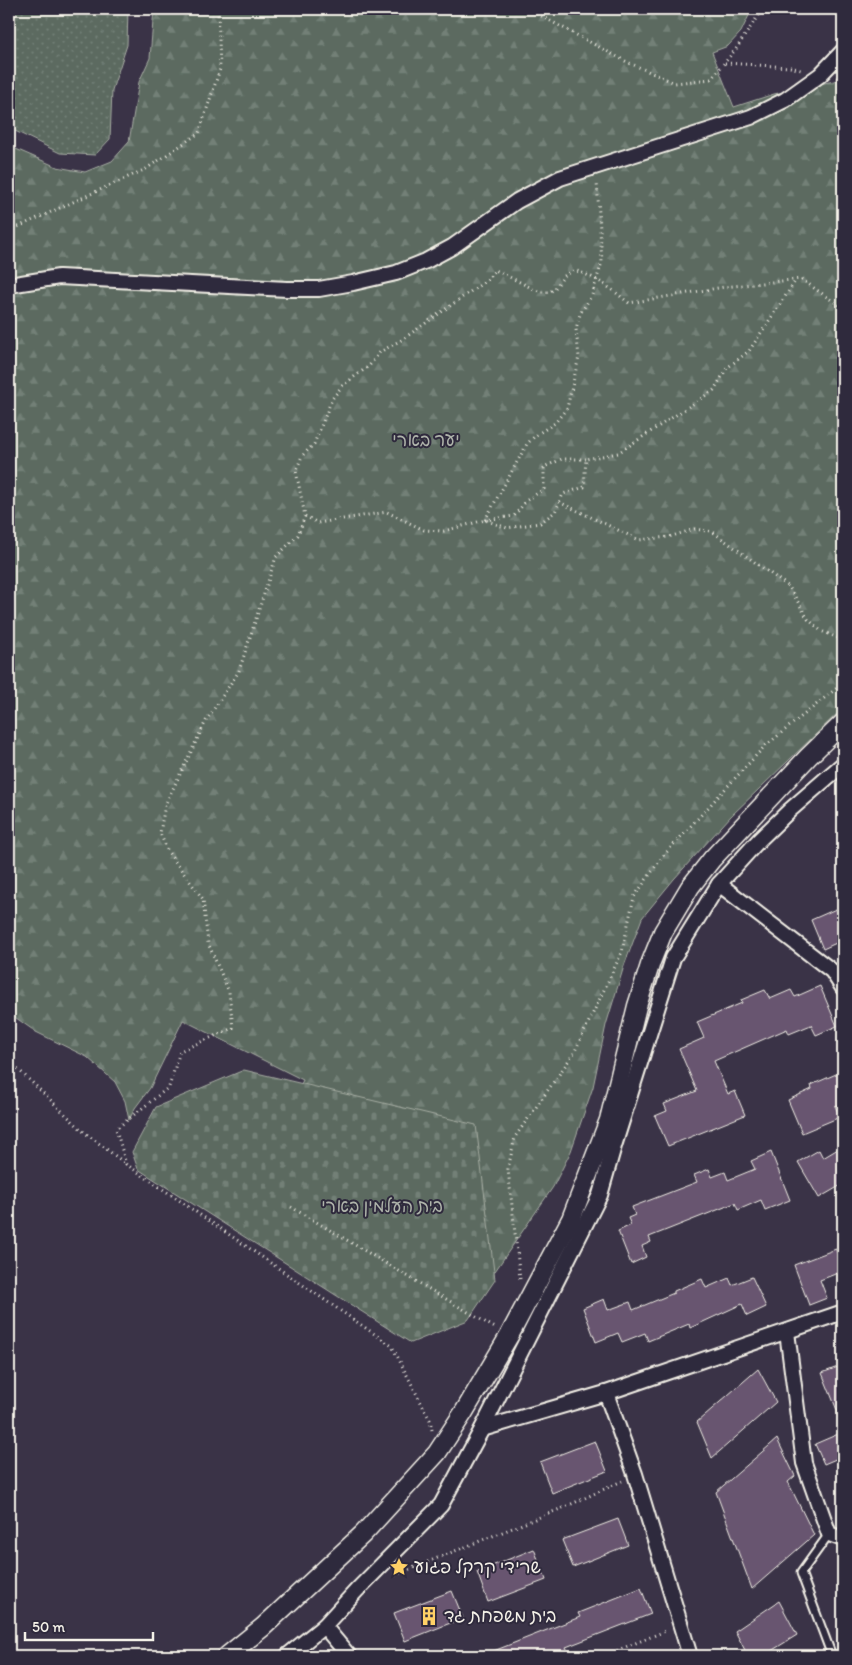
<svg xmlns="http://www.w3.org/2000/svg" width="852" height="1665" viewBox="0 0 852 1665" font-family="Itim,'Playpen Sans Hebrew',sans-serif">
	<style>
		.grass { fill: url(#grass-dots); stroke: #a8aea4 }
		.forest { fill: url(#forest-firs); stroke: #a8aea4 }
		.cemetery { fill: url(#cemetery-stones); stroke: #a8aea4 }
		.building { fill: #67556f; stroke: #f4f1e8 }
		.lines { fill: none; stroke-linecap: round; stroke-linejoin: round }
		.service-casing { stroke: #f4f1e8; stroke-width: 11 }
		.minor-casing { stroke: #f4f1e8; stroke-width: 18 }
		.tertiary-casing { stroke: #f4f1e8; stroke-width: 21 }
		.path { stroke: #f4f1e8; stroke-width: 3; stroke-dasharray: 1 4; stroke-linecap: butt }
		.service { stroke: #2f2a3d; stroke-width: 7 }
		.minor { stroke: #2f2a3d; stroke-width: 14 }
		.tertiary { stroke: #2f2a3d; stroke-width: 18 }
		.labels { text-anchor: middle; stroke-width: 4; stroke-linejoin: round; paint-order: stroke }
		.park-label { font-size: 18px; fill: #afb4ab; stroke: #2f2a3d }
		.poi-label { font-size: 18px; fill: #f4f1e8; stroke: #2f2a3d; text-anchor: start }
	</style>
	<defs>
		<pattern id="grass-dots" width="8" height="8" patternUnits="userSpaceOnUse" patternTransform="scale(1.25)"><rect width="8" height="8" fill="#5b6a60"/><path d="M2 2h.1M6 6h.1" fill="none" stroke="#738077" stroke-width="1.8" stroke-linecap="round"/></pattern>
		<pattern id="forest-firs" width="22" height="20" patternUnits="userSpaceOnUse" patternTransform="scale(1.25)"><rect width="22" height="20" fill="#5b6a60"/><path d="M5 1l3.5 6h-7zM16 11l3.5 6h-7z" fill="#738077"/></pattern>
		<pattern id="cemetery-stones" width="16" height="16" patternUnits="userSpaceOnUse" patternTransform="scale(1.25)"><rect width="16" height="16" fill="#5b6a60"/><path d="M2 7V4a2 2 0 0 1 4 0v3zM10 15v-3a2 2 0 0 1 4 0v3z" fill="#738077"/></pattern>
	</defs>
	<rect width="100%" height="100%" fill="#3a3347"/>
	<filter id="ink" filterUnits="userSpaceOnUse"><feTurbulence type="fractalNoise" baseFrequency=".02" numOctaves="2"/><feDisplacementMap in="SourceGraphic" scale="10" xChannelSelector="R" yChannelSelector="G"/><feConvolveMatrix kernelMatrix="1 2 1 2 8 2 1 2 1" color-interpolation-filters="sRGB"/></filter>
	<g filter="url(#ink)">
		<path class="grass" d="M 9,9 L 128,9 L 127,45 L 112,90 L 110,139 L 95,155 L 60,153 L 9,128 Z"/>
		<path class="forest" d="M 154,9 L 752,9 L 741,32 L 728,46 L 712,52 L 734,107 L 774,94 L 843,79 L 843,708 L 731,816 L 674,879 L 642,918 L 624,966 L 606,1025 L 593,1087 L 571,1151 L 553,1187 L 482,1290 L 298,1090 L 303,1080 L 183,1020 L 150,1088 L 135,1108 L 129,1120 L 125,1101 L 115,1082 L 87,1057 L 36,1032 L 9,1013 L 9,902 L 12,875 L 9,845 L 9,146 L 57,167 L 85,172 L 112,161 L 129,142 L 139,82 L 150,58 Z"/>
		<path class="cemetery" d="M 244,1070 L 476,1125 L 495,1280 L 468,1320 L 411,1343 L 138,1169 L 132,1152 L 156,1107 Z"/>
		<g class="building">
			<path d="M 836,909 L 839,914 L 843,912 L 843,940 L 823,949 L 811,920 Z"/>
			<path d="M 820,986 L 837,1026 L 816,1035 L 811,1025 L 789,1034 L 787,1029 L 714,1061 L 728,1094 L 735,1091 L 745,1115 L 668,1146 L 655,1116 L 667,1111 L 664,1104 L 697,1091 L 679,1049 L 704,1038 L 697,1022 L 742,1003 L 741,1000 L 765,990 L 770,999 L 791,990 L 795,997 Z"/>
			<path d="M 843,1071 L 843,1103 L 835,1106 L 840,1117 L 802,1133 L 788,1100 L 812,1089 L 811,1085 Z"/>
			<path d="M 843,1146 L 843,1184 L 819,1198 L 798,1162 L 819,1150 L 823,1158 Z"/>
			<path d="M 771,1152 L 790,1200 L 765,1210 L 761,1200 L 738,1210 L 735,1203 L 649,1237 L 651,1242 L 642,1246 L 646,1257 L 631,1264 L 618,1231 L 631,1225 L 628,1218 L 635,1215 L 632,1207 L 697,1182 L 694,1175 L 709,1169 L 712,1177 L 725,1172 L 728,1180 L 755,1169 L 751,1161 Z"/>
			<path d="M 836,1249 L 843,1271 L 820,1280 L 827,1298 L 809,1305 L 794,1265 Z"/>
			<path d="M 752,1277 L 766,1307 L 747,1316 L 742,1304 L 690,1328 L 689,1324 L 648,1341 L 645,1333 L 622,1342 L 618,1333 L 596,1342 L 583,1308 L 604,1299 L 608,1310 L 630,1302 L 633,1310 L 674,1293 L 674,1291 L 702,1279 L 706,1288 L 729,1278 L 732,1285 Z"/>
			<path d="M 843,1365 L 843,1425 L 822,1373 Z"/>
			<path d="M 758,1369 L 776,1402 L 712,1458 L 697,1422 Z"/>
			<path d="M 843,1432 L 843,1456 L 824,1464 L 815,1444 Z"/>
			<path d="M 777,1439 L 795,1476 L 788,1482 L 814,1535 L 752,1589 L 716,1492 Z"/>
			<path d="M 595,1441 L 607,1471 L 552,1493 L 540,1462 Z"/>
			<path d="M 618,1519 L 628,1545 L 573,1567 L 562,1540 Z"/>
			<path d="M 534,1549 L 546,1580 L 488,1602 L 477,1572 Z"/>
			<path d="M 641,1588 L 651,1614 L 566,1647 L 569,1653 L 559,1656 L 481,1656 L 580,1617 L 578,1613 Z"/>
			<path d="M 452,1591 L 463,1618 L 405,1641 L 394,1613 Z"/>
			<path d="M 779,1601 L 797,1635 L 763,1656 L 748,1656 L 735,1631 Z"/>
		</g>
		<g class="lines">
			<g class="service-casing">
				<path id="service" d="M 829,1534 L 801,1573 L 832,1656"/>
			</g>
			<g class="minor-casing">
				<g id="minor">
					<path d="M 9,285 L 59,277 L 287,289 L 319,289 L 353,283 L 396,273 L 426,261 L 452,247 L 517,201 L 560,178 L 751,117 L 785,100 L 820,75 L 843,51"/>
					<path d="M 719,884 L 832,971 L 843,988"/>
					<path d="M 787,1332 L 804,1463 L 829,1534 L 843,1539"/>
					<path d="M 606,1393 L 635,1474 L 690,1656"/>
					<path d="M 482,1429 L 606,1393 L 843,1312"/>
					<path d="M 324,1626 L 349,1656"/>
					<path d="M 287,1656 L 324,1626 L 357,1590 L 441,1505 L 482,1429 L 600,1195 L 614,1146 L 673,958 L 719,884 L 759,840 L 790,810 L 843,764"/>
				</g>
			</g>
			<g class="tertiary-casing">
				<path id="tertiary" d="M 227,1656 L 263,1627 L 363,1534 L 437,1453 L 464,1412 L 509,1336 L 571,1219 L 609,1120 L 637,1006 L 651,962 L 663,932 L 690,887 L 712,859 L 808,757 L 843,723"/>
			</g>
			<g class="path">
				<path d="M 528,9 L 627,62 L 675,83 L 711,79 L 736,49 L 762,10 L 766,9"/>
				<path d="M 725,63 L 790,67 L 801,70"/>
				<path d="M 836,78 L 843,79"/>
				<path d="M 9,231 L 146,169 L 199,133 L 220,69 L 218,9"/>
				<path d="M 559,502 L 639,540 L 669,537 L 695,529 L 713,532 L 789,587 L 808,619 L 821,631 L 843,640"/>
				<path d="M 305,516 L 318,523 L 387,512 L 424,530 L 444,531 L 485,520 L 507,528 L 540,523 L 555,512 L 563,494 L 584,487 L 586,459 L 618,453 L 714,390 L 727,368 L 749,351 L 796,280"/>
				<path d="M 485,520 L 527,444 L 536,435 L 555,423 L 567,408 L 579,357 L 576,329 L 580,314 L 592,295 L 602,262 L 597,182"/>
				<path d="M 485,520 L 514,516 L 527,500 L 544,489 L 544,467 L 562,459 L 586,459"/>
				<path d="M 9,1064 L 20,1071 L 84,1132 L 126,1164"/>
				<path d="M 291,1207 L 495,1328"/>
				<path d="M 520,1279 L 508,1169 L 515,1137 L 574,1053 L 622,952 L 634,897 L 663,856 L 764,747 L 843,683"/>
				<path d="M 432,1430 L 430,1420 L 392,1346 L 126,1164 L 116,1129 L 169,1087 L 180,1051 L 233,1028 L 229,992 L 208,943 L 203,899 L 168,852 L 160,833 L 165,805 L 206,721 L 239,671 L 276,557 L 298,535 L 305,516 L 296,471 L 302,456 L 314,444 L 332,399 L 342,386 L 369,366 L 380,352 L 403,339 L 487,280 L 495,270 L 540,292 L 550,292 L 555,288 L 564,276 L 574,270 C 598,278 610,288 629,303 L 724,287 L 801,279 L 843,308"/>
				<path d="M 395,1575 L 565,1507 L 622,1481"/>
				<path d="M 603,1656 L 668,1630"/>
			</g>
			<use href="#service" class="service"/>
			<use href="#minor" class="minor"/>
			<use href="#tertiary" class="tertiary"/>
		</g>
	</g>
	<defs>
		<g id="sight-bare" transform="scale(1.5)"><path d="M0-6L1.8-2.2L6-1.7L2.9 1.2L3.7 5.4L0 3.3L-3.7 5.4L-2.9 1.2L-6-1.7L-1.8-2.2Z" fill="#ffd166" stroke="#2f2a3d" stroke-width="2.5" paint-order="stroke"/></g>
		<g id="building-bare" transform="scale(1.5)"><path d="M-4-6H4V6H1V3H-1V6H-4ZM-2.5-4.3h1.7v1.8h-1.7ZM.8-4.3h1.7v1.8H.8ZM-2.5-1h1.7V.8h-1.7ZM.8-1h1.7V.8H.8Z" fill="#ffd166" stroke="#2f2a3d" stroke-width="2.5" paint-order="stroke"/></g>
	</defs>
	<g fill-rule="evenodd">
		<use href="#sight-bare" x="399" y="1567"/>
		<use href="#building-bare" x="429" y="1616"/>
	</g>
	<g class="labels">
		<g class="park-label">
			<text x="426" y="446">יער בארי</text>
			<text x="382" y="1212">בית העלמין בארי</text>
		</g>
		<g class="poi-label">
			<text x="414" y="1573">שרידי קרקל פגוע</text>
			<text x="444" y="1622">בית משפחת גד</text>
		</g>
	</g>
	<rect width="852" height="1665" fill="none" stroke="#2f2a3d" stroke-width="30"/>
	<rect x="15" y="15" width="822" height="1635" fill="none" stroke="#f4f1e8" stroke-width="2" filter="url(#ink)"/>
	<path d="M25 1632v8h128v-8" fill="none" stroke="#f4f1e8" stroke-width="2.5"/>
	<text x="32" y="1632" font-size="15" fill="#f4f1e8" stroke="#2f2a3d" stroke-width="4" paint-order="stroke">50 m</text>
</svg>
